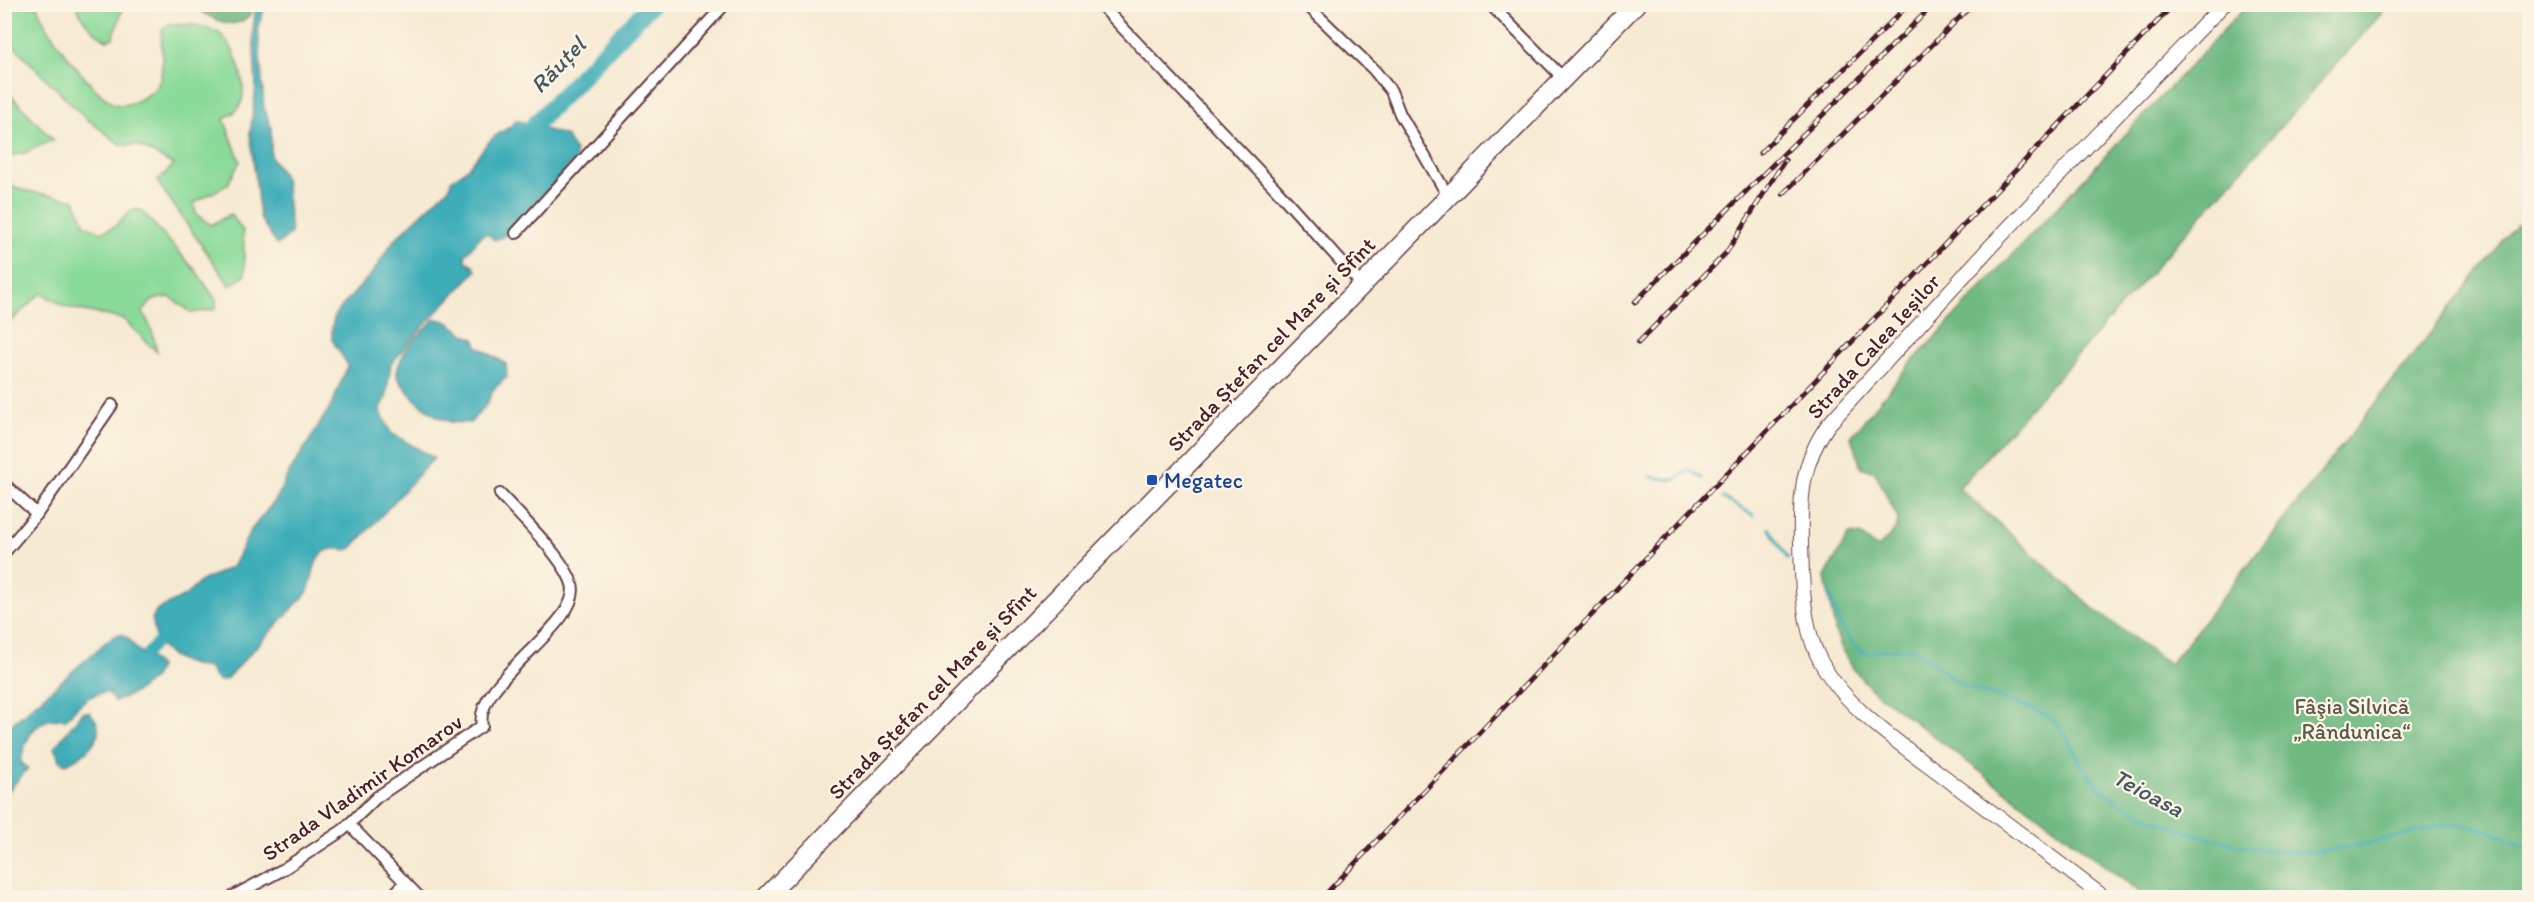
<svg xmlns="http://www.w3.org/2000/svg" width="2534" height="902" viewBox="0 0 2534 902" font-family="Itim,sans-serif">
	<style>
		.green { fill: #8ada9a; stroke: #6a7c62; stroke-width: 1.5 }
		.forest { fill: #6fba82; stroke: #5c6c56; stroke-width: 1.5 }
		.water { fill: #3dadb8; stroke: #446672; stroke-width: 1.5 }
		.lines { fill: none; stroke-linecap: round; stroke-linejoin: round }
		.stream { stroke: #3dadb8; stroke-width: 3 }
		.canal { stroke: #3dadb8; stroke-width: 10 }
		.river { stroke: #3dadb8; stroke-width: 18 }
		.minor-casing { stroke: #643d44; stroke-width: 14 }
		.tertiary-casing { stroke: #643d44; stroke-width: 16 }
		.primary-casing { stroke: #643d44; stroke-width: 21 }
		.minor { stroke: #fff; stroke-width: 10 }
		.tertiary { stroke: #fff; stroke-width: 14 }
		.primary { stroke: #fff; stroke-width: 18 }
		.rail-casing { stroke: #4a1f2b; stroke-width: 5 }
		.rail { stroke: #fcf5e5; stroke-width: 3; stroke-dasharray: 9; stroke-linecap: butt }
		.transit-dot { fill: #1a4fb4; stroke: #fcf5e5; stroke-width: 2 }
		.labels { text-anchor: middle; stroke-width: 4.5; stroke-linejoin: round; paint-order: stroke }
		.street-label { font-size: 22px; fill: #4a1f2b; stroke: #fcf5e5 }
		.transit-label { font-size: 22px; fill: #164399; stroke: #fcf5e5; text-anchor: start }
		.park-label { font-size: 22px; fill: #5d574c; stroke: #fcf5e5 }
		.water-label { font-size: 24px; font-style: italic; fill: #455863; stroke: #fcf5e5 }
	</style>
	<rect width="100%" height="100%" fill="#fcf5e5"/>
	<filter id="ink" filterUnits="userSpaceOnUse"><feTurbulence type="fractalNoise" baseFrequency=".0167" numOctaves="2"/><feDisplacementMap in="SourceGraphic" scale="12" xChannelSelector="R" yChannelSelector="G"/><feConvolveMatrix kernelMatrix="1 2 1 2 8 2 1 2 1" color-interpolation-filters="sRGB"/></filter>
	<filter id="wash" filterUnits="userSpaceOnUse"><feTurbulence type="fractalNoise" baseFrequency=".008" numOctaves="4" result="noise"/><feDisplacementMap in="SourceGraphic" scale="24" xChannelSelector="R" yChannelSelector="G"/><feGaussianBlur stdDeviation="1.35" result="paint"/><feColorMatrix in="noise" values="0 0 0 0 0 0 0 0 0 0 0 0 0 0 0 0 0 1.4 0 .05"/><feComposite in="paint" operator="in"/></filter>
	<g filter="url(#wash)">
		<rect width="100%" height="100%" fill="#f7ead3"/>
		<g class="green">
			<path d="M 5,4 L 37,5 C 39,23 99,104 119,105 C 126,106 135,102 141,99 C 149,95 157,88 160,80 C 165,63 160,46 162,30 L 167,25 C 183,24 208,23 221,35 C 236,48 250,89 239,107 C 236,112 229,115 224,119 L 240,161 L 228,184 L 194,203 L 196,214 L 211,225 L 231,214 L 243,231 L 245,275 L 230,286 L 157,181 L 174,165 L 138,145 L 121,145 L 83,116 L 5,37 Z"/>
			<path d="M 76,5 L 124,5 L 113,38 L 107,40 C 92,32 82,20 76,5 Z"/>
			<path d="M 5,89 L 53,140 L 24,153 L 5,157 Z"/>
			<path d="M 5,183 L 22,190 L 75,200 L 85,225 L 102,232 L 114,227 L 132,210 L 141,210 L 196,271 L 216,300 L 216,309 L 192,313 L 170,297 L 154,299 L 143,311 L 152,331 L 157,352 L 123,319 L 66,307 L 41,293 L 5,327 Z"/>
		</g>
		<g class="forest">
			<path d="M 192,5 L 255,5 C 242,37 213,21 192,5 Z"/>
			<path d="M 2247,5 L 2389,5 L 1959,488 L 2095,610 L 2170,664 L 2516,224 L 2530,237 L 2529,897 L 2146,897 L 1871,689 L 1855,671 L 1843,652 L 1835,630 L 1825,577 L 1849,534 L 1860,535 L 1878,548 L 1897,528 L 1898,519 L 1875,472 L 1861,467 L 1851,437 L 1909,365 Z"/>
		</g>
		<g class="water">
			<path d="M 256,5 L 266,5 L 258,26 L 264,108 L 271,127 L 271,157 L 285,178 L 291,233 L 277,245 L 260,218 L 250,134 L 256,87 L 253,29 Z"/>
			<path d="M 516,120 L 566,136 L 575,150 L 576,159 L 503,237 L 494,240 L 488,234 L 482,235 L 465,255 L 466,261 L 474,266 L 476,271 L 428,321 L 391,364 L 386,398 L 380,410 L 391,433 L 434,458 L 352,548 C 345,552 340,548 333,549 C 311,552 315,578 307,593 L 226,679 L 219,681 L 213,675 L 210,668 C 192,666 169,659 158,643 C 154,637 155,626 152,619 L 157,610 L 185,596 L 201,581 L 232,567 L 251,530 L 277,498 L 286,478 L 332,404 L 348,365 L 332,340 L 332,327 L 335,314 L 373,272 L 394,240 L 450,187 L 451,180 C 473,169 477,152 494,137 C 503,129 510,130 516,120 Z"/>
			<path d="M 434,319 C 452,318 459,335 475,339 L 477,346 L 506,364 L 507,377 L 493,390 L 487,404 L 470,423 C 464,422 457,423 451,422 C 428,415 410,396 397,377 C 396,354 420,335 434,319 Z"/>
			<path d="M 120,634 C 131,637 131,645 139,651 C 150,658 149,655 159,667 C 156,683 128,698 114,701 L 109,693 C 90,691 77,707 66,719 C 60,720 51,718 46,721 C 30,727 23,747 21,762 L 28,768 L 5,795 L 5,730 L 112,637 Z"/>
			<path d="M 83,712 L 89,712 C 112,733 86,755 66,764 L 61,762 L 54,748 Z"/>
		</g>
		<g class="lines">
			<g class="stream">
				<path d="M 1651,477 L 1674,480 L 1690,470 L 1702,478"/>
				<path d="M 1723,498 L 1753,515"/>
				<path d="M 1769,528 L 1788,559"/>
				<path d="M 1829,593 C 1836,615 1843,639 1863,653 C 1878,652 1902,645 1917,651 C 1932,657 1943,672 1956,681 C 1984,698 2033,702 2056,723 C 2074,741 2080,771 2099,787 C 2143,826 2245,852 2304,852 C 2351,851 2400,835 2446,824 C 2478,824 2502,834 2530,850"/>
			</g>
			<path class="canal" d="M 147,653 L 157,642"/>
			<path class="river" d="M 517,143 L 651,4"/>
		</g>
	</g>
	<g filter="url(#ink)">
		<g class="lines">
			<g class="minor-casing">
				<g id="minor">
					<path d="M 1100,4 L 1275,188 L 1363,286"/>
					<path d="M 1306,4 L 1374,70 L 1391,91 L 1400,114 L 1448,196"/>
					<path d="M 1490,4 L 1563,78"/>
					<path d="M 516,233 L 725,4"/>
					<path d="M 4,484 L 37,514"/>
					<path d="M 4,553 L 37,514 L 112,405"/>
					<path d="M 349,824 L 420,898"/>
					<path d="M 230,898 L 282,870 L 343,830 L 377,797 L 482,726 C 472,682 584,623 572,584 C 564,558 520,516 500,494"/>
					<path d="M 390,898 L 405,883"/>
				</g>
			</g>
			<g class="tertiary-casing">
				<path id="tertiary" d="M 2105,898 C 2055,860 2005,822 1955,785 C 1909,749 1842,709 1817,654 C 1802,620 1802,578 1801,542 C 1800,498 1801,463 1828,425 L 1991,246 L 2224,4"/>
			</g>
			<g class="primary-casing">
				<path id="primary" d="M 765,898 L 1636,4"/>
			</g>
			<use href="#minor" class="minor"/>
			<use href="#tertiary" class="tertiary"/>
			<use href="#primary" class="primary"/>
			<g class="rail-casing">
				<g id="rail">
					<path d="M 1760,153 L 1908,5"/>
					<path d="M 1783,194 L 1973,4"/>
					<path d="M 1635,302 L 1934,4"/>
					<path d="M 1638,343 L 1726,253 L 1785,160"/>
					<path d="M 1322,898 L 2174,4"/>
				</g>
			</g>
			<use href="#rail" class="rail"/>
		</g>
	</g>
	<rect class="transit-dot" x="1146" y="474" width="12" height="12" rx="3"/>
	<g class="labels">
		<g class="street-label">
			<text transform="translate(1271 344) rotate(-46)" y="8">Strada Ștefan cel Mare și Sfînt</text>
			<text transform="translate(1873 346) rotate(-48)" y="8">Strada Calea Ieșilor</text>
			<text transform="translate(932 692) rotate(-46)" y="8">Strada Ștefan cel Mare și Sfînt</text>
			<text transform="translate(362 787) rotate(-35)" y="8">Strada Vladimir Komarov</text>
		</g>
		<g class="transit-label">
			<text x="1164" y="488">Megatec</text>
		</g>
		<g class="park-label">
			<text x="2352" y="714">Fâşia Silvică<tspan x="2352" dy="25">„Rândunica“</tspan></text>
		</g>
		<g class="water-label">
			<text transform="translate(558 65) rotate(-46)" y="8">Răuțel</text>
			<text transform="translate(2148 793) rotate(28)" y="8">Teioasa</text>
		</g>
	</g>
	<rect width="2534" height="902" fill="none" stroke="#fcf5e5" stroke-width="24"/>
</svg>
